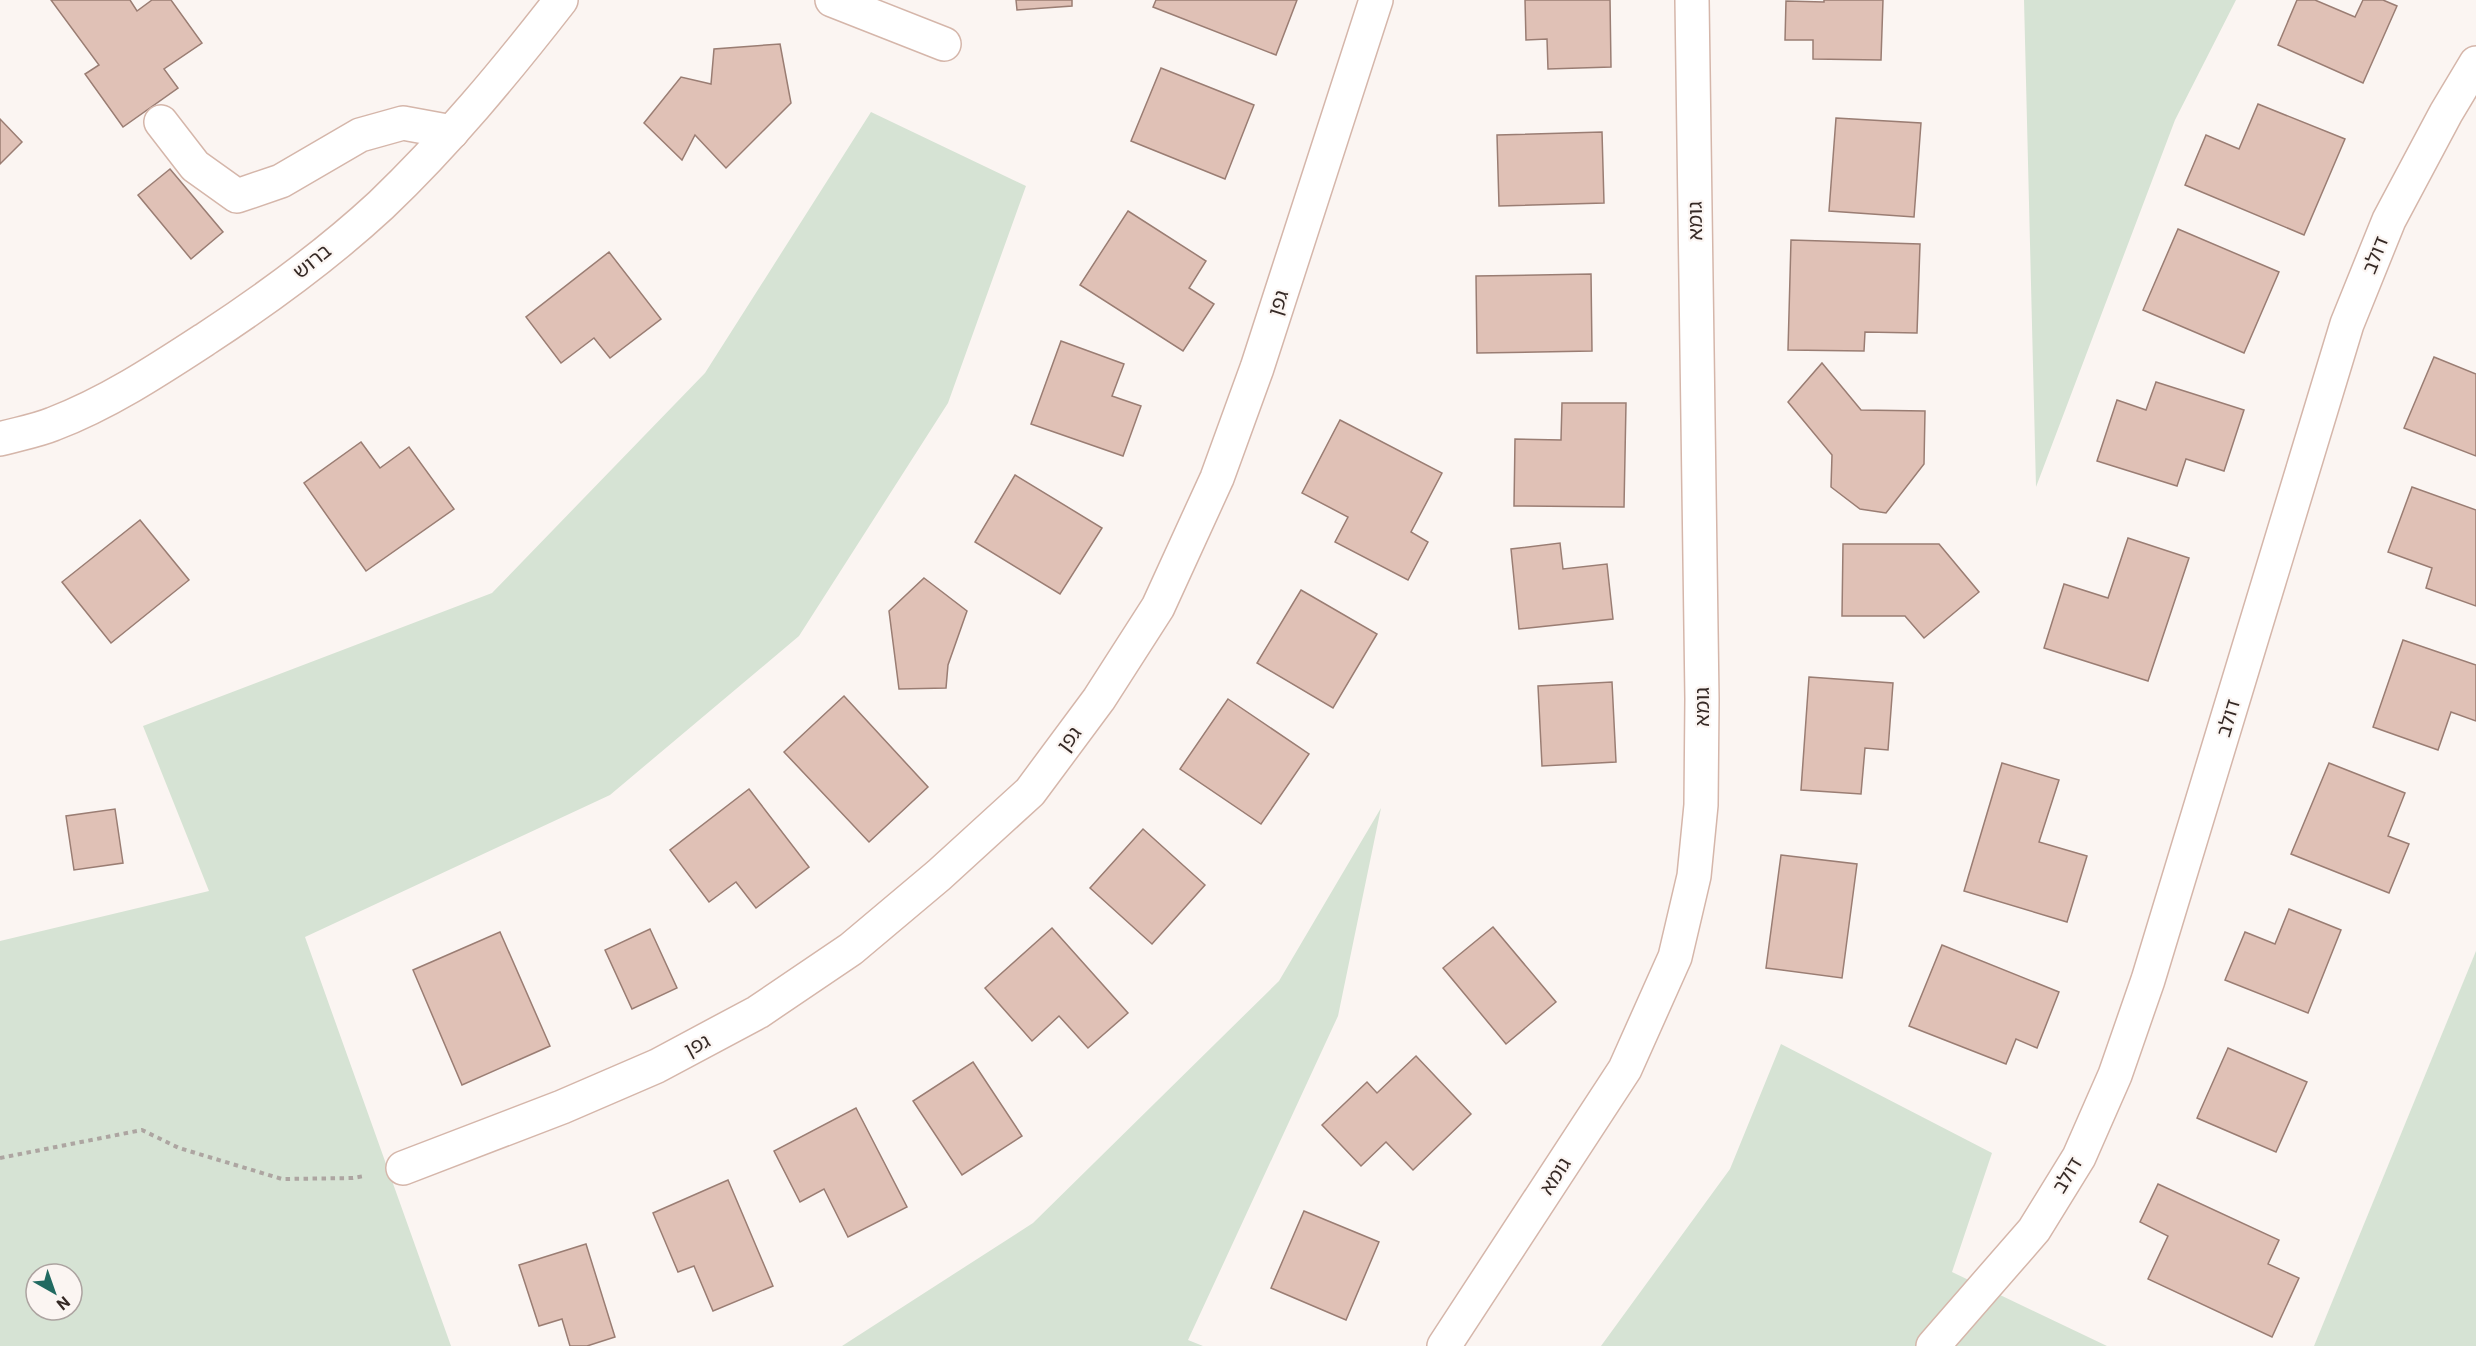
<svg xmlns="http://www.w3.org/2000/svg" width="2476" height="1346" viewBox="0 0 2476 1346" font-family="Roboto,'Noto Sans Hebrew',sans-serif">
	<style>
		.green { fill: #d6e3d4; fill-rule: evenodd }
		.building { fill: #e0c1b6; stroke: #9a7d73; stroke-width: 1.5 }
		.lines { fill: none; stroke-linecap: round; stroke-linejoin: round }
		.minor-casing { stroke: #d5b6aa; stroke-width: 36 }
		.path { stroke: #ada5a1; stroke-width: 4; stroke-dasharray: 4.5 4.5; stroke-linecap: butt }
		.minor { stroke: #fff; stroke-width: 33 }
		.labels { text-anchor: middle; stroke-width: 4.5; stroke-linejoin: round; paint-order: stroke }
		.street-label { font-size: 20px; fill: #352925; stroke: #fbf5f2 }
	</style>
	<rect width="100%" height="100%" fill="#fbf5f2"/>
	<g class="green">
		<path d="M 2024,0 L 2236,0 L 2175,120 L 2036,487 Z"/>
		<path d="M 871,112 L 1026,186 L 948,403 L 799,636 L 610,795 L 305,937 L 451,1346 L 0,1346 L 0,941 L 209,891 L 143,726 L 492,593 L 705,373 ZM 36,1274 L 72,1274 L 72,1310 L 36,1310 Z"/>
		<path d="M 1381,808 L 1338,1016 L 1188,1340 L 1203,1346 L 842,1346 L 1033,1223 L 1279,981 Z"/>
		<path d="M 2476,951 L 2476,1346 L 2314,1346 Z"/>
		<path d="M 1781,1044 L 1992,1153 L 1952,1272 L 2107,1346 L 1601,1346 L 1730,1169 Z"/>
	</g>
	<g class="building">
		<path d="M 51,0 L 130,0 L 137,11 L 152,0 L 171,0 L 202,43 L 164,69 L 178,88 L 123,127 L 85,74 L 99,65 Z"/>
		<path d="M 1016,0 L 1072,0 L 1072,6 L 1017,10 Z"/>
		<path d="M 1156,0 L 1297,0 L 1276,55 L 1153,7 Z"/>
		<path d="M 1525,0 L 1610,0 L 1611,67 L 1548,69 L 1547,39 L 1526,40 Z"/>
		<path d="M 1824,0 L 1883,0 L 1881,60 L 1813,59 L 1813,40 L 1785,40 L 1786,1 L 1824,2 Z"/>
		<path d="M 2297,0 L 2315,0 L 2355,17 L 2363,0 L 2383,0 L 2397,6 L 2363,83 L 2278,45 Z"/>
		<path d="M 780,44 L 791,103 L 726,168 L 695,135 L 682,160 L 644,123 L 681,77 L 711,84 L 714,49 Z"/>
		<path d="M 1161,68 L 1254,105 L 1225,179 L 1131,141 Z"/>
		<path d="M 2258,104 L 2345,139 L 2304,235 L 2185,185 L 2206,135 L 2239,149 Z"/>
		<path d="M 1836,118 L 1921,123 L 1914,217 L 1829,211 Z"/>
		<path d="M 0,119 L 22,142 L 0,164 Z"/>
		<path d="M 1602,132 L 1604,203 L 1499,206 L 1497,135 Z"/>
		<path d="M 170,169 L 223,232 L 191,259 L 138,195 Z"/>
		<path d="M 1128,211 L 1206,261 L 1189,288 L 1214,304 L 1183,351 L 1080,285 Z"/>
		<path d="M 2178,229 L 2279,272 L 2244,353 L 2143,310 Z"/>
		<path d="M 1791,240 L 1920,244 L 1917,333 L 1865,332 L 1864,351 L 1788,350 Z"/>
		<path d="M 609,252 L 661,319 L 610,358 L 594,338 L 561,363 L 526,317 Z"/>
		<path d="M 1591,274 L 1592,351 L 1477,353 L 1476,276 Z"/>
		<path d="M 1061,341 L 1124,364 L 1112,396 L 1141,406 L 1123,456 L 1031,424 Z"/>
		<path d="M 2434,357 L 2476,374 L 2476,456 L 2404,428 Z"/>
		<path d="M 1822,363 L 1861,410 L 1925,411 L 1924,464 L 1886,513 L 1860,509 L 1831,487 L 1832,455 L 1788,402 Z"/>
		<path d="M 2156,382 L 2244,410 L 2224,471 L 2186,459 L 2177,486 L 2097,461 L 2117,400 L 2146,410 Z"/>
		<path d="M 1562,403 L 1626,403 L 1624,507 L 1514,506 L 1515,439 L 1561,440 Z"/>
		<path d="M 1340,420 L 1442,473 L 1411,532 L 1428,542 L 1408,580 L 1335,542 L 1348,517 L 1302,493 Z"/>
		<path d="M 361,442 L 380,468 L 409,447 L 454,509 L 366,571 L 304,483 Z"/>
		<path d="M 1015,475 L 1102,528 L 1060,594 L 975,542 Z"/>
		<path d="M 2412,487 L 2476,510 L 2476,606 L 2426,588 L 2432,568 L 2388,552 Z"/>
		<path d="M 140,520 L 189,580 L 111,643 L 62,582 Z"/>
		<path d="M 2128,538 L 2189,558 L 2148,681 L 2044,648 L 2064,584 L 2108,598 Z"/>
		<path d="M 1560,543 L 1563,569 L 1607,564 L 1613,619 L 1519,629 L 1511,549 Z"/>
		<path d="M 1843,544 L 1939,544 L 1979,592 L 1924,638 L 1905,616 L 1842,616 Z"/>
		<path d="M 924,578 L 967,611 L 948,665 L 946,688 L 899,689 L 889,611 Z"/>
		<path d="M 1301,590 L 1377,634 L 1333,708 L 1257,663 Z"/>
		<path d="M 2403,640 L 2476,665 L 2476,721 L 2451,712 L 2438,750 L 2373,727 Z"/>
		<path d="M 1809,677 L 1893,683 L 1888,750 L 1865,748 L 1861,794 L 1801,790 Z"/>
		<path d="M 1612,682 L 1616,762 L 1542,766 L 1538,686 Z"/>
		<path d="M 844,696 L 928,787 L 869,842 L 784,752 Z"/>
		<path d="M 1228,699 L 1309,754 L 1261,824 L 1180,769 Z"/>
		<path d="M 2002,763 L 2059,780 L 2039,842 L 2087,856 L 2067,922 L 1964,891 Z"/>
		<path d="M 2329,763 L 2405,793 L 2388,836 L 2409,844 L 2389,893 L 2291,854 Z"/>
		<path d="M 749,789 L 809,867 L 756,908 L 736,882 L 709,902 L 670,850 Z"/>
		<path d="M 115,809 L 123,863 L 74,870 L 66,816 Z"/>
		<path d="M 1143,829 L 1205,885 L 1152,944 L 1090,888 Z"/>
		<path d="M 1781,855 L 1857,864 L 1842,978 L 1766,968 Z"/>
		<path d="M 2289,909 L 2341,930 L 2308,1013 L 2225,980 L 2245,932 L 2275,944 Z"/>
		<path d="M 1493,927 L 1556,1002 L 1506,1044 L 1443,968 Z"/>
		<path d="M 1052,928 L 1128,1013 L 1088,1048 L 1059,1016 L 1032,1041 L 985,988 Z"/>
		<path d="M 650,929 L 677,988 L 632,1009 L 605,950 Z"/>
		<path d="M 500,932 L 550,1046 L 462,1085 L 413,970 Z"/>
		<path d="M 1942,945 L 2059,992 L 2037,1048 L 2016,1039 L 2006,1064 L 1909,1026 Z"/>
		<path d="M 2228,1048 L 2307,1082 L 2276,1152 L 2197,1118 Z"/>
		<path d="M 1416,1056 L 1471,1114 L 1413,1170 L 1386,1142 L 1361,1166 L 1322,1125 L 1367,1082 L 1377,1093 Z"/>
		<path d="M 973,1062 L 1022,1136 L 962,1175 L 913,1101 Z"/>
		<path d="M 856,1108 L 907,1207 L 848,1237 L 824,1189 L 800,1202 L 774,1151 Z"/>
		<path d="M 728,1180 L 773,1286 L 713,1311 L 694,1266 L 678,1272 L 653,1213 Z"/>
		<path d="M 2158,1184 L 2279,1240 L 2268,1264 L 2299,1278 L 2272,1337 L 2148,1279 L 2168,1236 L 2140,1222 Z"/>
		<path d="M 1304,1211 L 1379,1242 L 1346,1320 L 1271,1288 Z"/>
		<path d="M 586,1244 L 615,1337 L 587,1346 L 570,1346 L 562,1319 L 539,1326 L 519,1265 Z"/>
	</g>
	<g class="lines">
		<g class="minor-casing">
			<g id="minor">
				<path d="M 832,0 L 944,44"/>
				<path d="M 161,122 L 195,166 L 237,196 L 281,181 L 360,135 L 403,123 L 452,132"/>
				<path d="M 0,439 C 17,434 36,431 53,424 C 108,403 158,370 207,338 C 268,298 328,254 381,205 C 447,142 505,72 561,0"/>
				<path d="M 403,1168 L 562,1107 L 657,1066 L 758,1012 L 851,949 L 939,875 L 1030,792 L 1099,699 L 1158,607 L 1217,478 L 1257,368 L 1376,0"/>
				<path d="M 1444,1346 L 1625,1069 L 1675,957 L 1694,876 L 1701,805 L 1702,699 L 1692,0"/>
				<path d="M 1933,1346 L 2034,1230 L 2079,1157 L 2115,1075 L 2148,980 L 2347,324 L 2389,220 L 2446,113 L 2476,63"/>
			</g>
		</g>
		<path class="path" d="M 0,1158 L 142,1130 L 179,1148 L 282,1179 L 353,1178 L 364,1176"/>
		<use href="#minor" class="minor"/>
	</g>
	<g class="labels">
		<g class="street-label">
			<text transform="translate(1695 221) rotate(-91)" y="7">גומא</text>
			<text transform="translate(2375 255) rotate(-68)" y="7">דולב</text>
			<text transform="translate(312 261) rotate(-39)" y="7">ברוש</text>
			<text transform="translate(1278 303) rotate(-72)" y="7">גפן</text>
			<text transform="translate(1702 707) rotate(-90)" y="7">גומא</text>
			<text transform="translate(2228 718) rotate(-73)" y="7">דולב</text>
			<text transform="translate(1069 739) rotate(-53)" y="7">גפן</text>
			<text transform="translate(697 1045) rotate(-28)" y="7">גפן</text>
			<text transform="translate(2067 1175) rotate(-59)" y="7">דולב</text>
			<text transform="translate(1555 1176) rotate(-57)" y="7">גומא</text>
		</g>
	</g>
	<g transform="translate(54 1292) rotate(140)"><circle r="28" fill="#fbf5f2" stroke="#aca3a0" stroke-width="1.5"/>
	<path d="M0-4.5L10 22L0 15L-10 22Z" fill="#216a61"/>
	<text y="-9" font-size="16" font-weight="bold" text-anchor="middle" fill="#352925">N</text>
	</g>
</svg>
